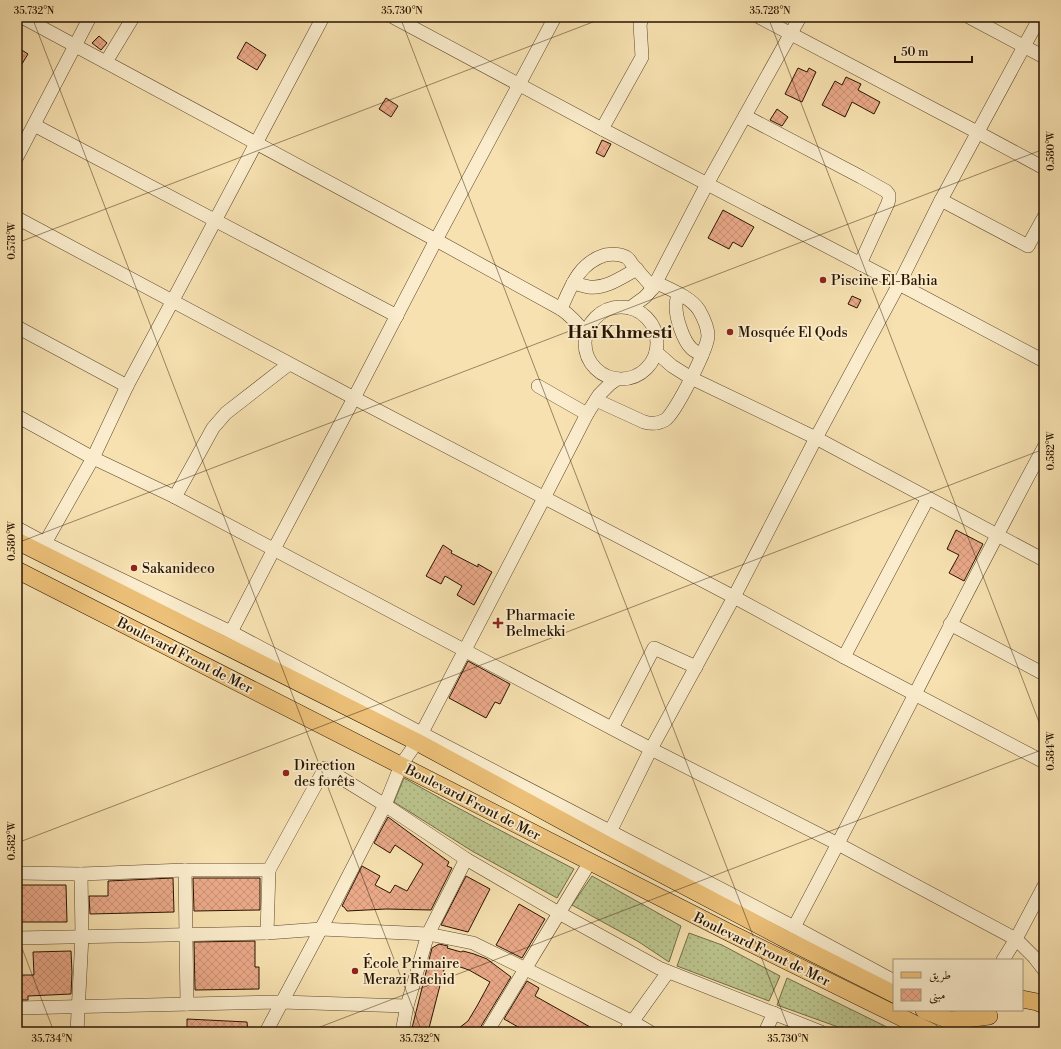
<svg xmlns="http://www.w3.org/2000/svg" width="1061" height="1049" viewBox="0 0 1061 1049" font-family="'Libre Bodoni',Amiri,serif">
	<style>
		.grass { fill: url(#grass-dots); stroke: #726c46 }
		.building { fill: url(#building-cross-hatch); stroke: #281400 }
		.lines { fill: none; stroke-linecap: round; stroke-linejoin: round }
		.minor-casing { stroke: #5c472c; stroke-width: 14 }
		.major-casing { stroke: #281400; stroke-width: 18 }
		.minor { stroke: #faeccc; stroke-width: 13 }
		.major { stroke: #ecc078; stroke-width: 17 }
		.ticks { fill: none; stroke: #281400; stroke-width: 1; stroke-opacity: 0.45 }
		.poi-dot { fill: #8f2418; stroke: #faeccc; stroke-width: 1.5 }
		.labels { text-anchor: middle; stroke-width: 3.5; stroke-linejoin: round; paint-order: stroke }
		.poi-label { font-size: 14px; fill: #281400; stroke: #faeccc; text-anchor: start }
		.street-label { font-size: 14px; fill: #281400; stroke: #faeccc }
		.district-label { font-size: 18px; font-weight: bold; fill: #281400; stroke: #faeccc }
		.neatline { fill: none; stroke: #281400; stroke-width: 1.5 }
		.ticks-label { font-size: 10px; text-anchor: middle; fill: #281400 }
	</style>
	<defs>
		<pattern id="grass-dots" width="8" height="8" patternUnits="userSpaceOnUse"><rect width="8" height="8" fill="#bbc38c"/><path d="M2 2h.1M6 6h.1" fill="none" stroke="#a1a777" stroke-width="1.8" stroke-linecap="round"/></pattern>
		<pattern id="building-cross-hatch" width="8" height="8" patternUnits="userSpaceOnUse"><rect width="8" height="8" fill="#eaa989"/><path d="M0 0l8 8M0 8l8-8" fill="none" stroke="#c99174"/></pattern>
	</defs>
	<rect width="100%" height="100%" fill="#f7e1b0"/>
	<filter id="stains"><feTurbulence type="fractalNoise" baseFrequency=".005" numOctaves="4"/><feColorMatrix values="0 0 0 0 .2 0 0 0 0 .09 0 0 0 0 .02 0 0 0 .5 -.17"/></filter>
	<radialGradient id="worn" r=".72"><stop offset=".6" stop-color="#630" stop-opacity="0"/><stop offset="1" stop-color="#630" stop-opacity=".3"/></radialGradient>
	<g class="grass">
		<path d="M 404,778 C 460,810 517,839 574,869 L 557,898 L 472,851 L 394,802 Z"/>
		<path d="M 592,876 L 681,926 L 669,962 L 639,942 L 572,905 Z"/>
		<path d="M 689,933 L 722,945 L 780,976 L 769,1001 L 677,966 Z"/>
		<path d="M 787,978 L 897,1032 L 852,1032 L 777,1005 Z"/>
	</g>
	<g class="building">
		<path d="M 99,36 L 107,43 L 101,50 L 92,43 Z"/>
		<path d="M 246,42 L 266,55 L 257,70 L 237,58 Z"/>
		<path d="M 17,47 L 28,54 L 17,72 Z"/>
		<path d="M 798,68 L 807,72 L 809,68 L 816,72 L 802,102 L 785,94 Z"/>
		<path d="M 846,77 L 861,84 L 858,90 L 880,102 L 874,114 L 852,102 L 845,117 L 822,105 L 835,81 L 842,85 Z"/>
		<path d="M 386,98 L 398,106 L 391,117 L 379,109 Z"/>
		<path d="M 777,109 L 788,117 L 782,126 L 770,120 Z"/>
		<path d="M 602,140 L 611,144 L 604,157 L 596,153 Z"/>
		<path d="M 723,210 L 754,227 L 742,247 L 733,242 L 729,249 L 708,238 Z"/>
		<path d="M 852,296 L 861,300 L 857,308 L 848,304 Z"/>
		<path d="M 956,530 L 983,544 L 964,581 L 949,573 L 959,555 L 947,549 Z"/>
		<path d="M 443,545 L 452,551 L 451,553 L 478,567 L 478,564 L 492,572 L 474,605 L 457,595 L 462,586 L 445,576 L 441,584 L 426,576 Z"/>
		<path d="M 468,661 L 510,684 L 500,704 L 495,702 L 486,718 L 449,698 Z"/>
		<path d="M 388,817 L 449,862 L 447,866 L 452,868 L 431,910 L 386,909 L 347,911 L 344,907 L 342,906 L 362,866 L 380,876 L 375,885 L 390,893 L 395,885 L 407,891 L 423,864 L 395,845 L 390,853 L 374,843 Z"/>
		<path d="M 466,876 L 490,889 L 468,932 L 441,925 Z"/>
		<path d="M 173,878 L 174,912 L 90,914 L 89,896 L 108,896 L 108,881 Z"/>
		<path d="M 193,878 L 260,878 L 260,910 L 194,911 Z"/>
		<path d="M 17,885 L 66,885 L 67,922 L 17,922 Z"/>
		<path d="M 519,904 L 545,919 L 522,958 L 496,945 Z"/>
		<path d="M 255,941 L 255,967 L 259,967 L 259,989 L 195,990 L 194,942 Z"/>
		<path d="M 439,944 L 448,946 L 447,948 L 461,952 L 463,951 L 474,954 L 487,959 L 511,977 L 480,1028 L 479,1032 L 454,1032 L 468,1021 L 477,1006 L 490,982 L 469,970 L 446,962 L 428,1032 L 411,1032 L 432,948 Z"/>
		<path d="M 71,951 L 72,973 L 71,994 L 28,996 L 28,1000 L 17,1000 L 17,975 L 34,975 L 33,952 Z"/>
		<path d="M 527,981 L 539,988 L 535,996 L 599,1032 L 527,1032 L 504,1019 Z"/>
		<path d="M 187,1019 L 247,1022 L 248,1032 L 187,1032 Z"/>
	</g>
	<g class="lines">
		<g class="minor-casing">
			<g id="minor">
				<path d="M 22,17 L 436,240 L 561,309 C 571,316 579,325 586,334"/>
				<path d="M 393,17 L 602,129 L 899,284 L 1044,361"/>
				<path d="M 759,17 L 977,132 L 1044,168"/>
				<path d="M 969,17 L 1044,57"/>
				<path d="M 106,62 L 132,19"/>
				<path d="M 745,116 L 861,177 L 886,191 L 889,195 L 889,199 L 888,203 L 860,264"/>
				<path d="M 34,125 L 397,316"/>
				<path d="M 602,129 L 642,57 L 640,24 L 643,17"/>
				<path d="M 17,157 L 90,17"/>
				<path d="M 941,200 L 1028,246 L 1044,217"/>
				<path d="M 17,218 L 354,398 L 734,597 L 844,657 L 1044,762"/>
				<path d="M 573,283 C 578,284 583,286 589,287 C 606,289 622,277 637,269"/>
				<path d="M 678,294 C 677,298 676,302 676,307 C 676,318 683,340 691,348 C 694,351 698,353 702,355"/>
				<circle cx="621" cy="343" r="36"/>
				<path d="M 630,308 L 645,297 L 653,288 L 707,184 L 800,17"/>
				<path d="M 561,309 C 571,286 579,263 605,255 C 611,254 620,254 626,257 C 629,259 631,262 632,264 C 639,272 646,280 653,288"/>
				<path d="M 17,327 L 127,386"/>
				<path d="M 656,352 L 672,366 L 691,378 L 816,438 L 1044,560"/>
				<path d="M 538,386 L 587,414"/>
				<path d="M 596,400 L 644,422 C 651,424 658,424 665,420 C 675,414 708,348 708,336 C 708,328 703,317 699,310 C 691,297 669,289 655,282"/>
				<path d="M 17,416 L 93,458 L 175,497 L 651,749 L 838,844 L 1016,939 L 1034,957 L 1044,970"/>
				<path d="M 175,497 L 213,428 L 226,413 L 289,364"/>
				<path d="M 17,528 L 45,543 L 231,632 L 421,733 L 794,927 L 894,981"/>
				<path d="M 45,543 L 93,458 L 127,386 L 172,302 L 323,17"/>
				<path d="M 950,624 L 1044,674"/>
				<path d="M 231,632 L 274,549 L 354,398 L 436,240 L 555,17"/>
				<path d="M 844,657 L 928,498"/>
				<path d="M 612,728 L 654,648 L 696,667"/>
				<path d="M 610,832 L 651,749 L 734,597 L 816,438 L 899,284 L 941,200 L 1040,17"/>
				<path d="M 185,870 L 187,1004"/>
				<path d="M 17,873 L 81,874 L 185,870 L 269,870 L 325,768 L 385,805 L 466,859 L 559,913 L 659,968 L 821,1032"/>
				<path d="M 794,927 C 879,768 958,606 1044,447"/>
				<path d="M 267,933 L 269,870"/>
				<path d="M 17,938 L 267,933 L 321,929 L 428,934 L 473,943 L 633,1022 L 650,1032"/>
				<path d="M 1003,960 L 1016,939 L 1044,886"/>
				<path d="M 17,1008 L 281,1002 L 407,1006"/>
				<path d="M 77,1032 L 82,936 L 81,874"/>
				<path d="M 266,1032 L 321,929 L 385,805 L 401,765 L 417,742 L 544,498 L 587,414 L 599,395 L 610,384 L 617,379"/>
				<path d="M 402,1032 L 407,1006 L 428,934 L 466,859"/>
				<path d="M 487,1032 C 521,975 556,919 590,862"/>
				<path d="M 625,1032 L 668,972"/>
				<path d="M 765,1032 L 774,1013"/>
			</g>
		</g>
		<g class="major-casing">
			<g id="major">
				<path d="M 17,541 L 417,742 L 605,844 L 787,940 L 894,994"/>
				<path d="M 17,570 L 730,933 L 931,1032"/>
				<path d="M 1022,999 L 1037,1002 L 1044,1005"/>
				<path d="M 924,1010 L 949,1020 L 966,1019 L 989,1016"/>
			</g>
		</g>
		<use href="#minor" class="minor"/>
		<use href="#major" class="major"/>
	</g>
	<path class="ticks" d="M 32,17 L 422,1032M 400,17 L 790,1032M 768,17 L 1044,735M 17,243 L 606,17M 17,543 L 1044,149M 17,843 L 1044,449M 17,935 L 54,1032M 307,1032 L 1044,749"/>
	<g class="poi-dot">
		<circle cx="823" cy="280" r="4"/>
		<circle cx="730" cy="332" r="4"/>
		<circle cx="134" cy="568" r="4"/>
		<path d="M496 617h4v4h4v4h-4v4h-4v-4h-4v-4h4z"/>
		<circle cx="286" cy="773" r="4"/>
		<circle cx="355" cy="971" r="4"/>
	</g>
	<g class="labels">
		<g class="poi-label">
			<text x="831" y="285">Piscine El-Bahia</text>
			<text x="738" y="337">Mosquée El Qods</text>
			<text x="142" y="573">Sakanideco</text>
			<text x="506" y="620">Pharmacie<tspan x="506" dy="16">Belmekki</tspan></text>
			<text x="294" y="770">Direction<tspan x="294" dy="16">des forêts</tspan></text>
			<text x="363" y="968">École Primaire<tspan x="363" dy="16">Merazi Rachid</tspan></text>
		</g>
		<g class="street-label">
			<text transform="translate(185 655) rotate(27)" y="5">Boulevard Front de Mer</text>
			<text transform="translate(473 802) rotate(27)" y="5">Boulevard Front de Mer</text>
			<text transform="translate(762 949) rotate(26)" y="5">Boulevard Front de Mer</text>
		</g>
		<g class="district-label">
			<text x="620" y="338">Haï Khmesti</text>
		</g>
	</g>
	<rect width="1061" height="1049" fill="none" stroke="#f7e1b0" stroke-width="44"/>
	<rect x="893" y="959" width="130" height="52" fill="#faeccc" stroke="#a6967a"/>
	<rect x="901" y="972" width="20" height="6" fill="#ecc078" stroke="#a6967a"/>
	<text x="929" y="979" font-size="12" fill="#281400">طريق</text>
	<rect x="901" y="989" width="20" height="12" fill="url(#building-cross-hatch)" stroke="#a6967a"/>
	<text x="929" y="999" font-size="12" fill="#281400">مبنى</text>
	<path d="M895 56v6h77v-6" fill="none" stroke="#281400" stroke-width="2"/>
	<text x="901" y="56" font-size="12" fill="#281400" stroke="#faeccc" stroke-width="3" paint-order="stroke">50 m</text>
	<rect x="22" y="22" width="1017" height="1005" class="neatline"/>
	<g class="ticks-label">
		<text x="34" y="14">35.732°N</text>
		<text x="402" y="14">35.730°N</text>
		<text x="770" y="14">35.728°N</text>
		<text transform="translate(1050 151) rotate(-90)" y="4">0.580°W</text>
		<text transform="translate(11 241) rotate(-90)" y="4">0.578°W</text>
		<text transform="translate(1050 451) rotate(-90)" y="4">0.582°W</text>
		<text transform="translate(11 541) rotate(-90)" y="4">0.580°W</text>
		<text transform="translate(1050 751) rotate(-90)" y="4">0.584°W</text>
		<text transform="translate(11 841) rotate(-90)" y="4">0.582°W</text>
		<text x="52" y="1042">35.734°N</text>
		<text x="420" y="1042">35.732°N</text>
		<text x="788" y="1042">35.730°N</text>
	</g>
	<rect width="100%" height="100%" filter="url(#stains)"/>
	<rect width="100%" height="100%" fill="url(#worn)"/>
</svg>
